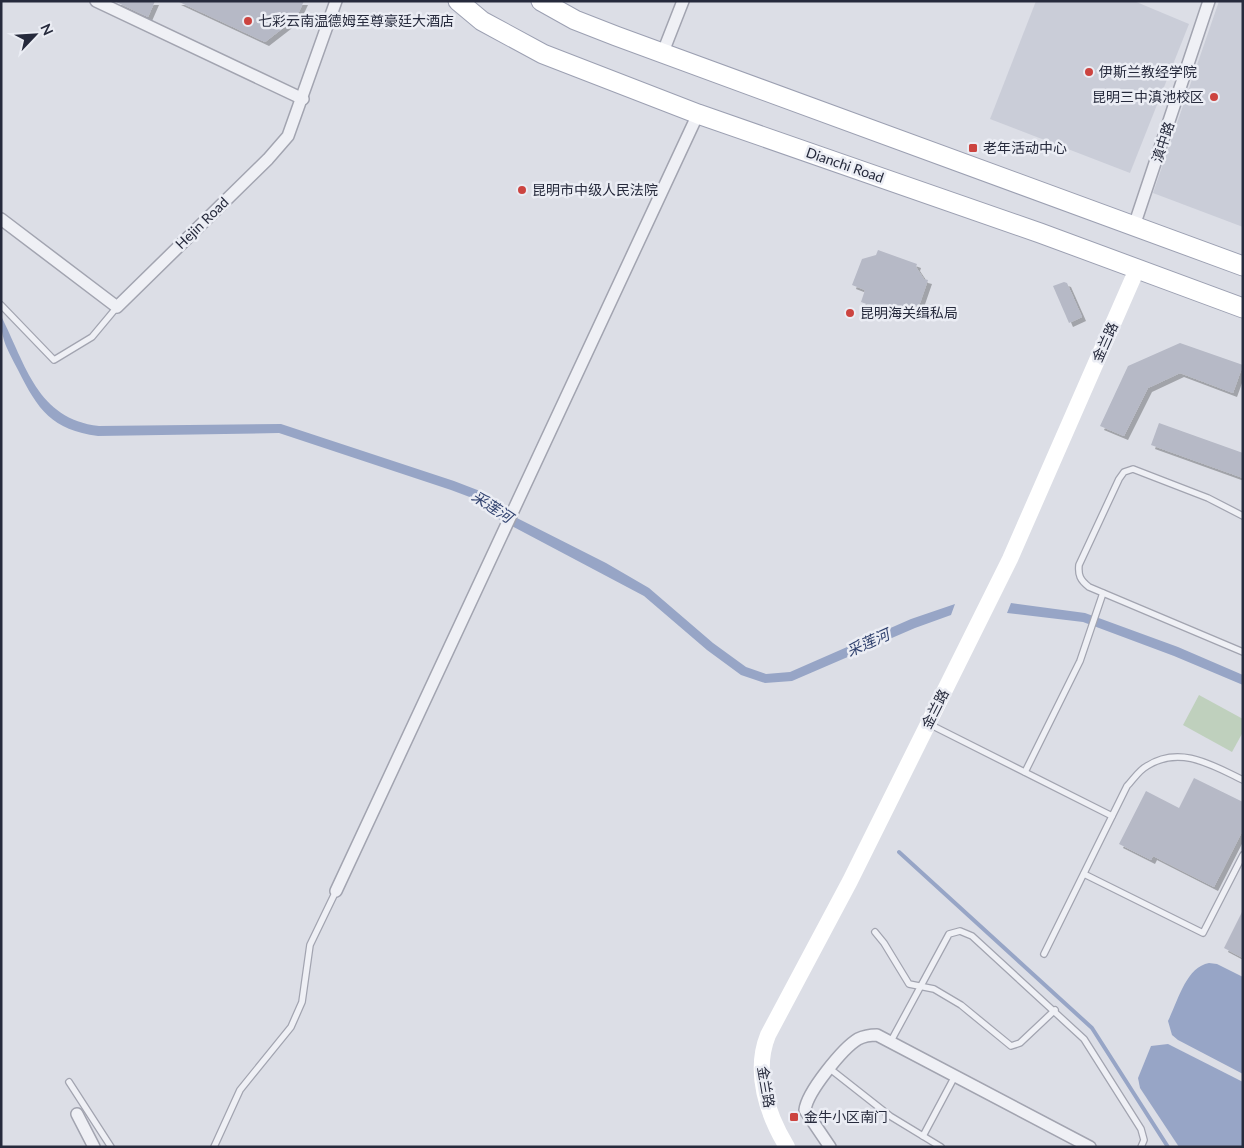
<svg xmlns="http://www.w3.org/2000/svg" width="1244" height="1148" viewBox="0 0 1244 1148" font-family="Lato,'Noto Sans SC',sans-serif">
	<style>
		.built { fill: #cacdd8 }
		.green { fill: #bfd0bd }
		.water { fill: #97a5c6 }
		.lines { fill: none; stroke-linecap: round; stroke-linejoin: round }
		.stream { stroke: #97a5c6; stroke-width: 4 }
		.building { fill: #b6b9c6; filter: url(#shadow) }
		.lane-casing { stroke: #a2a4b0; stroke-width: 8 }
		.street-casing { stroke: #a2a4b0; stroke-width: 14 }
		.primary-casing { stroke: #9ca0b2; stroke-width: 21 }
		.lane { stroke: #eff0f5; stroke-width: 5.5 }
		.street { stroke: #eff0f5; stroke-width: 11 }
		.secondary { stroke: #fff; stroke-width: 16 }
		.primary { stroke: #fff; stroke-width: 19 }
		.poi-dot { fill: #cc4440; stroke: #ebedf4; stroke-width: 2 }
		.labels { text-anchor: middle; stroke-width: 5; stroke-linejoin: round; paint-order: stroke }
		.poi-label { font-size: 14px; fill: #262a3c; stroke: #ebedf4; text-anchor: start }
		.street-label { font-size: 14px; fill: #262a3c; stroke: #ebedf4 }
		.water-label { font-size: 15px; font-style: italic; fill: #31426f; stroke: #ebedf4 }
	</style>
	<defs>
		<filter id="shadow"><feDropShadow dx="4" dy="4" stdDeviation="0" flood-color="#0004"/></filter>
	</defs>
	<rect width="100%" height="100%" fill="#dcdee6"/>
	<g class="built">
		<path d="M 1036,1 L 1134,1 L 1189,24 L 1130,173 L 990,119 Z"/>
		<path d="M 1219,1 L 1243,1 L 1243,227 L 1153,193 Z"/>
	</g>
	<path class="green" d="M 1199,695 L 1243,719 L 1243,732 L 1232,752 L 1183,725 Z"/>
	<g class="water">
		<path d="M 1,316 C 26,365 37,419 99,426 L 281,424 L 454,481 L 480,491 L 495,507 L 606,563 L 649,588 L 713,643 L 746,667 L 766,674 L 790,672 L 911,619 L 955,604 L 951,615 L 915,628 L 792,681 L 765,683 L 741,675 L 707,650 L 644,596 L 489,514 L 475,499 L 451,490 L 279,433 L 98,436 C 52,430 38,410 18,370 C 7,348 1,341 1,316 Z"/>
		<path d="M 1011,603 L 1085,613 L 1178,647 L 1243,675 L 1243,685 L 1174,656 L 1083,622 L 1007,613 Z"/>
		<path d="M 1209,963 L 1217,964 L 1243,977 L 1243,1074 L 1178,1040 L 1172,1035 L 1168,1021 C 1178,1001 1186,967 1209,963 Z"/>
		<path d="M 1168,1044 L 1243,1082 L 1243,1147 L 1179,1147 L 1140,1088 L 1138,1078 L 1151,1046 Z"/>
	</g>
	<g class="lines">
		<path class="stream" d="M 899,852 L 1092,1028 L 1168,1147"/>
	</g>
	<g class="building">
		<path d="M 114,1 L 155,1 L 148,17 Z"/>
		<path d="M 177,1 L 304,1 L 296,18 L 265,42 Z"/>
		<path d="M 878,250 L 917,264 L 916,267 L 924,279 L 928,280 L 918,309 L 904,304 L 900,316 L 861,302 L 865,290 L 852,285 L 862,259 L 876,255 Z"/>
		<path d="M 1064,282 L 1067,283 L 1082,317 L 1069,323 L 1053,286 Z"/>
		<path d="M 1180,343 L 1243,365 L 1233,393 L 1180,373 L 1148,388 L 1124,436 L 1100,426 L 1128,366 Z"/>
		<path d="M 1159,423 L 1243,453 L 1243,478 L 1151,445 Z"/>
		<path d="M 1194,778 L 1243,802 L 1243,830 L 1214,887 L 1153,856 L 1151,860 L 1119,844 L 1146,791 L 1179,808 Z"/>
		<path d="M 1243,910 L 1243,958 L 1224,948 Z"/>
	</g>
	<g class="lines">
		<g class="lane-casing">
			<g id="lane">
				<path d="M 1,305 L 54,360 L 92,337 L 117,307"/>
				<path d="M 1243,516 L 1208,498 L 1133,469 L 1124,472 L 1119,479 L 1079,565 C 1078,575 1080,580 1089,587 L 1243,652"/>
				<path d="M 929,724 L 1112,816"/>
				<path d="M 1025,772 L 1080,661 L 1103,593"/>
				<path d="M 1084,874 L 1203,933 L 1243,855"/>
				<path d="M 875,932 L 884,943 L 909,984 L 934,989 L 961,1005 L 1011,1046 L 1020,1043 L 1055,1010"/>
				<path d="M 1044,954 L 1127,786 C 1133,780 1139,770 1147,766 C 1180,745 1212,765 1243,780"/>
				<path d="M 891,1041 L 949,934 L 960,931 L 972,936 L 1084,1039 L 1141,1129 L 1144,1140 L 1141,1147"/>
				<path d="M 829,1068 L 890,1116 L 941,1147"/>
				<path d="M 69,1082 L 111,1147"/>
				<path d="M 923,1136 L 955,1076"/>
				<path d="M 214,1147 L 240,1090 L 291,1027 L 302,1002 L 310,945 L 336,891"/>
			</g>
		</g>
		<g class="street-casing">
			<g id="street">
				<path d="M 96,1 L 303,99"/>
				<path d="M 663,52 L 683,1"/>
				<path d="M 1,219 L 117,307 L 268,159 L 288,136 L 336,1"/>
				<path d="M 1134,226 L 1209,1"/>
				<path d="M 336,891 L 698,114"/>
				<path d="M 77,1114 L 94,1147"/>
				<path d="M 830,1147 L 805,1110 C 807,1092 843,1048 858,1039 C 864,1036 871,1035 877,1035 L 1090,1147"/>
			</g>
		</g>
		<g class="primary-casing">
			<g id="primary">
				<path d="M 458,1 L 482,21 L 543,54 L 698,114 L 1040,233 L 1243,308"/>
				<path d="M 541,1 L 575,20 L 616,36 L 1243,266"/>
			</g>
		</g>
		<use href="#lane" class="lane"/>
		<use href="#street" class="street"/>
		<path class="secondary" d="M 787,1147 C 767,1114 753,1072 768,1035 L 850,881 L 1010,559 L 1137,269"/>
		<use href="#primary" class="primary"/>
	</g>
	<g class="poi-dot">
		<circle cx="248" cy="21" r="5"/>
		<circle cx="1089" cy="72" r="5"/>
		<circle cx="1214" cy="97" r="5"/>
		<rect x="968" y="143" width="10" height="10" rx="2.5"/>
		<circle cx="522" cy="190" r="5"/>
		<circle cx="850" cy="313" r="5"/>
		<rect x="789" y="1112" width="10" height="10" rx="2.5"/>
	</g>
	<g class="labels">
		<g class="poi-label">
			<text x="258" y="26">七彩云南温德姆至尊豪廷大酒店</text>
			<text x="1099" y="77">伊斯兰教经学院</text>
			<text x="1204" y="102" text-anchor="end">昆明三中滇池校区</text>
			<text x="983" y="153">老年活动中心</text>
			<text x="532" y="195">昆明市中级人民法院</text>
			<text x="860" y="318">昆明海关缉私局</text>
			<text x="804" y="1122">金牛小区南门</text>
		</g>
		<g class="street-label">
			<text transform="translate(1163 142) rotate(-72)" y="5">滇中路</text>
			<text transform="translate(845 165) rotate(19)" y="5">Dianchi Road</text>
			<text transform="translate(202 223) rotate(-44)" y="5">Hejin Road</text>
			<text transform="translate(1105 342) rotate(-66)" y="5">金兰路</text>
			<text transform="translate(935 709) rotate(-63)" y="5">金兰路</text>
			<text transform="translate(766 1087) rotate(80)" y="5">金兰路</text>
		</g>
		<g class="water-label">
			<text transform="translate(492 507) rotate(33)" y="5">采莲河</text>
			<text transform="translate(868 643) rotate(-24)" y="5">采莲河</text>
		</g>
	</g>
	<rect width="1244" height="1148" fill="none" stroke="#262a3c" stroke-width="5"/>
	<g transform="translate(35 35) rotate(65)" stroke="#ebedf4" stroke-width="4" paint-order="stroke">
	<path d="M0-4L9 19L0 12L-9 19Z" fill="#262a3c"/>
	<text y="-8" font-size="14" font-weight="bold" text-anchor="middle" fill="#262a3c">N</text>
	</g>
</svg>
